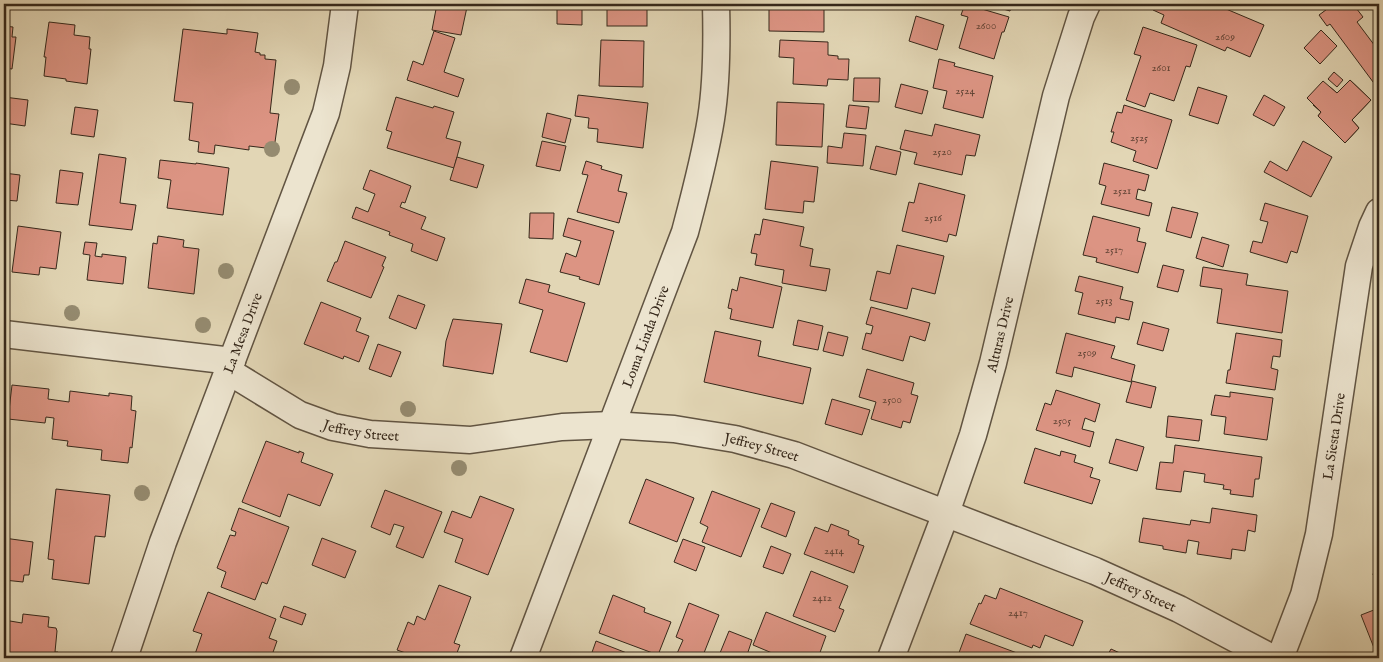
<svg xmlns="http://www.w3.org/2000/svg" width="1383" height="662" viewBox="0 0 1383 662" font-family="'IM FELL English',serif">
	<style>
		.building { fill: #dc9483; stroke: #36281b }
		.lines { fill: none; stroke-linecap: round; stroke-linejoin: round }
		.minor-casing { stroke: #615442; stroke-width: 29 }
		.minor { stroke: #ece4cf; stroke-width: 26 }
		.tree { fill: #958b70 }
		.labels { text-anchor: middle; stroke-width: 4; stroke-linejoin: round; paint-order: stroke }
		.number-label { font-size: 11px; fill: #604335 }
		.street-label { font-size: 14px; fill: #36281b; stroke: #ece4cf }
	</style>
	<rect width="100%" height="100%" fill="#e2d6b5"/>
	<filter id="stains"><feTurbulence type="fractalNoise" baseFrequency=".004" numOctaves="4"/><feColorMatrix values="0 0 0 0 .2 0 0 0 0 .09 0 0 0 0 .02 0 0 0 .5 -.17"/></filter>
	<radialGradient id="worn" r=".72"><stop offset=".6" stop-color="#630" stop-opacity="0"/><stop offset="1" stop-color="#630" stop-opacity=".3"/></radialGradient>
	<g class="building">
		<path d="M 437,4 L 452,4 L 467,7 L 461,35 L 432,30 Z"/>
		<rect x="607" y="4" width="40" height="22"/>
		<path d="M 769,4 L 824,4 L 824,32 L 769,31 Z"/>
		<rect x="853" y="4" width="26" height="1"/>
		<path d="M 965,4 L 1009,17 L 1004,32 L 1002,32 L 994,59 L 959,48 L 968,17 L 961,15 Z"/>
		<path d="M 986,4 L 1012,4 L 1010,11 Z"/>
		<path d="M 1156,4 L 1220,4 L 1219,6 L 1264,25 L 1250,57 L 1227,47 L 1225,51 L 1161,23 L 1164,15 L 1153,10 Z"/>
		<path d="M 1334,4 L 1353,4 L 1363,17 L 1357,22 L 1375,46 L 1379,43 L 1379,90 L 1330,24 L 1327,26 L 1319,15 Z"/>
		<path d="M 1373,4 L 1379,4 L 1379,13 Z"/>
		<path d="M 557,8 L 582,8 L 582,25 L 557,24 Z"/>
		<path d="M 916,16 L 944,25 L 937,50 L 909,41 Z"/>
		<path d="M 49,22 L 75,25 L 74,35 L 90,37 L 89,49 L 91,49 L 87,84 L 66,81 L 66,79 L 44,76 L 46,57 L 44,57 Z"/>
		<path d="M 4,26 L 13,27 L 12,37 L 16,37 L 12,69 L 4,68 Z"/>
		<path d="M 1143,27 L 1197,45 L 1190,67 L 1186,66 L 1174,101 L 1150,93 L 1145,107 L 1126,100 L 1141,56 L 1134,54 Z"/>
		<path d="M 183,29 L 227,34 L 227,29 L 258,33 L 255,52 L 260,53 L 260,55 L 265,55 L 265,59 L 276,60 L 270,113 L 279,114 L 274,149 L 249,146 L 249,150 L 215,145 L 214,154 L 198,152 L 199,142 L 189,140 L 193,103 L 174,101 Z"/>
		<path d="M 1321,30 L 1337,46 L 1320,64 L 1304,48 Z"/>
		<path d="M 434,31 L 455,38 L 444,72 L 464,79 L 458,97 L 407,80 L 413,61 L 423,65 Z"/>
		<path d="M 601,40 L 644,41 L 643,87 L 599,86 Z"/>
		<path d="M 780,40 L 828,42 L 828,55 L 838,56 L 838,59 L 849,59 L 848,80 L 828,79 L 827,86 L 793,84 L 794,58 L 779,57 Z"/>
		<path d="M 939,59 L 955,63 L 954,66 L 993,76 L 983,118 L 943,108 L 947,91 L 933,88 Z"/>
		<path d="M 1334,72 L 1343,80 L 1337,87 L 1328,79 Z"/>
		<path d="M 854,78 L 880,78 L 879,102 L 853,101 Z"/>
		<path d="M 1350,80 L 1371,100 L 1352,120 L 1359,128 L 1345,143 L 1318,116 L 1321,112 L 1313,105 L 1330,87 L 1337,93 Z"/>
		<path d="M 1350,80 L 1371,100 L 1352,120 L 1359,128 L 1345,143 L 1318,116 L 1321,112 L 1307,98 L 1323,81 L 1337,93 Z"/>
		<path d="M 901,84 L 928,91 L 922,114 L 895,107 Z"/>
		<path d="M 1198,87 L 1227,96 L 1218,124 L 1189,115 Z"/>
		<path d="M 578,95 L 648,103 L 643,148 L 597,142 L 598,129 L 588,128 L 589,118 L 575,116 Z"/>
		<path d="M 1264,95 L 1285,107 L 1274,126 L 1253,115 Z"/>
		<path d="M 4,97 L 28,100 L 25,126 L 4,123 Z"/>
		<path d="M 396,97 L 433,108 L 434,106 L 454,112 L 446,138 L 461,142 L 454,168 L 387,148 L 392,132 L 386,130 Z"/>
		<path d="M 777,102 L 824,104 L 822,147 L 776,145 Z"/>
		<path d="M 849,105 L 869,107 L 866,129 L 846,127 Z"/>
		<path d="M 1124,105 L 1172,120 L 1157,169 L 1133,161 L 1136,151 L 1111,142 L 1114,132 L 1111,132 L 1117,112 L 1122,113 Z"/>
		<path d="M 75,107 L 98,110 L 94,137 L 71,134 Z"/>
		<path d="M 547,113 L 571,119 L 565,143 L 542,137 Z"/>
		<path d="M 935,124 L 980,135 L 975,156 L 966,155 L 962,175 L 914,164 L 917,153 L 900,149 L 905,130 L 932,136 Z"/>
		<path d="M 844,133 L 866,135 L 863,166 L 827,163 L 828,146 L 842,148 Z"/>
		<path d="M 542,141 L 566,146 L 560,171 L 536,166 Z"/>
		<path d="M 1303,141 L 1332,157 L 1311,197 L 1264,172 L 1270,161 L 1287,171 Z"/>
		<path d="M 876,146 L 901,152 L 896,175 L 870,169 Z"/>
		<path d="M 99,154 L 126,158 L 120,203 L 136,205 L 132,230 L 89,225 Z"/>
		<path d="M 457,157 L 484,165 L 477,188 L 450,180 Z"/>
		<path d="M 160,160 L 196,164 L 196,163 L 229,168 L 223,215 L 167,208 L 171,180 L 158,178 Z"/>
		<path d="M 586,161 L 602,166 L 601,169 L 622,175 L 618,191 L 627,193 L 619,223 L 577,212 L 588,175 L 582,174 Z"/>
		<path d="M 771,161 L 818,167 L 814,202 L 804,201 L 803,213 L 765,209 Z"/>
		<path d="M 1104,163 L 1149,175 L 1145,191 L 1138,189 L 1136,199 L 1152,203 L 1149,216 L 1101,204 L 1106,186 L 1099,184 Z"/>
		<path d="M 60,170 L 83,173 L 78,205 L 56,203 Z"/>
		<path d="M 370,170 L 411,186 L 405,203 L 402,202 L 400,207 L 426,217 L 421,229 L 445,238 L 437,261 L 411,251 L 413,244 L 389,235 L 390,232 L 352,218 L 356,207 L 368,212 L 375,194 L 363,189 Z"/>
		<path d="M 4,173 L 20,175 L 17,201 L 4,200 Z"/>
		<path d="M 919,183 L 965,195 L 956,236 L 949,234 L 947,242 L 902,231 L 909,202 L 914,203 Z"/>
		<path d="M 1265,203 L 1308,216 L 1297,253 L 1291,251 L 1287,263 L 1250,252 L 1253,241 L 1262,243 L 1268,222 L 1260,220 Z"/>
		<path d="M 1172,207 L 1198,213 L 1191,238 L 1166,231 Z"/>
		<path d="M 530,213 L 554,213 L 553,239 L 529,238 Z"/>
		<path d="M 1093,216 L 1140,228 L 1137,241 L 1146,243 L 1138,273 L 1096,262 L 1097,258 L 1083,255 Z"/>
		<path d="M 568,218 L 614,231 L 599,285 L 579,279 L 580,277 L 560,272 L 566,253 L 576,257 L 581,241 L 563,236 Z"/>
		<path d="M 763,219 L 804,227 L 800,246 L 813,249 L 810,266 L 830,269 L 826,291 L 782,283 L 784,270 L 755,265 L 757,254 L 751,253 L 755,234 L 760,235 Z"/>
		<path d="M 18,226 L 61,232 L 56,269 L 40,267 L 39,275 L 12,272 Z"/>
		<path d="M 158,236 L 184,240 L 183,247 L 199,249 L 194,294 L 148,288 L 153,243 L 157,244 Z"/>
		<path d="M 1202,237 L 1229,245 L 1223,267 L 1196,258 Z"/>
		<path d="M 345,241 L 386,257 L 382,266 L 384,267 L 371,298 L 327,281 L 335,262 L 337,262 Z"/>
		<path d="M 85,242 L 97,243 L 95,256 L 102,257 L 102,254 L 126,257 L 123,284 L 87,280 L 90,255 L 83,254 Z"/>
		<path d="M 897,245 L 944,256 L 935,294 L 912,288 L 907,309 L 870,300 L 877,271 L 890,274 Z"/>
		<path d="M 1163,265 L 1184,270 L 1178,292 L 1157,287 Z"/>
		<path d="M 1203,267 L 1248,274 L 1246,285 L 1288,291 L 1282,333 L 1217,323 L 1222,289 L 1200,286 Z"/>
		<path d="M 1079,276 L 1123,287 L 1120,299 L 1133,302 L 1129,320 L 1116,317 L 1115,323 L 1078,314 L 1083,293 L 1075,291 Z"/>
		<path d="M 740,277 L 782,287 L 773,328 L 730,319 L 732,309 L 728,308 L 732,289 L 737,291 Z"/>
		<path d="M 526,279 L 550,285 L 548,292 L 585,303 L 567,362 L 530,352 L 543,310 L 519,303 Z"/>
		<path d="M 398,295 L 425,305 L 416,329 L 389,318 Z"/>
		<path d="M 321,302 L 361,318 L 356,331 L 369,336 L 359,362 L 344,356 L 343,359 L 304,344 Z"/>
		<path d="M 871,307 L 930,323 L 925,341 L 910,336 L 903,361 L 862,349 L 866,333 L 871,334 L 873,326 L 866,324 Z"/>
		<path d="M 453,319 L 502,324 L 493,374 L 443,366 L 446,341 Z"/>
		<path d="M 798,320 L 823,326 L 818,350 L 793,345 Z"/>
		<path d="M 1143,322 L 1169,329 L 1163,351 L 1137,344 Z"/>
		<path d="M 715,331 L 761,341 L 758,356 L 811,368 L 803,404 L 704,382 Z"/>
		<path d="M 828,332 L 848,337 L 843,356 L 823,351 Z"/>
		<path d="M 1066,333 L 1115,346 L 1111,358 L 1135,365 L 1131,382 L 1074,367 L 1072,377 L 1056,373 Z"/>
		<path d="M 1236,333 L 1282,340 L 1280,357 L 1273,356 L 1271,368 L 1278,370 L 1275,390 L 1226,383 L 1228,370 L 1230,370 Z"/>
		<path d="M 378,344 L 401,352 L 391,377 L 369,369 Z"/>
		<path d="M 867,369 L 914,383 L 911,394 L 918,396 L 910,423 L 903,421 L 901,428 L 871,419 L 876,402 L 859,397 Z"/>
		<path d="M 1132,381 L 1156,387 L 1151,408 L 1126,402 Z"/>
		<path d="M 12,385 L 49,389 L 48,399 L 69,402 L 70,391 L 109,396 L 109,393 L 132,396 L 131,410 L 136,411 L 132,448 L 130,447 L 128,463 L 101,460 L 102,450 L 67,446 L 68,441 L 52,439 L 54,418 L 46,417 L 45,423 L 8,419 Z"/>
		<path d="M 1056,390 L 1100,404 L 1095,422 L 1085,418 L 1082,429 L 1094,432 L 1090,447 L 1036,430 L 1045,403 L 1051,405 Z"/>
		<path d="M 1230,392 L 1273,398 L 1267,440 L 1224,434 L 1226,417 L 1211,415 L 1215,395 L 1230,397 Z"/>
		<path d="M 832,399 L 870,410 L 862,435 L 825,424 Z"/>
		<path d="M 1168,416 L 1202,420 L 1199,441 L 1166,437 Z"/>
		<path d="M 1116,439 L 1144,447 L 1137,471 L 1109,463 Z"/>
		<path d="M 266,441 L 299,453 L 299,451 L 304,453 L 301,462 L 333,474 L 320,506 L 288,494 L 280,517 L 242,502 Z"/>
		<path d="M 1175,445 L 1262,457 L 1259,479 L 1255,479 L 1253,497 L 1230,494 L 1231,490 L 1223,489 L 1224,485 L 1204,482 L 1205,474 L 1184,471 L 1181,492 L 1156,489 L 1160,462 L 1173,463 Z"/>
		<path d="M 1035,448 L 1060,456 L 1061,451 L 1076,455 L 1074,462 L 1093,468 L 1090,477 L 1100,480 L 1092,504 L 1024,483 Z"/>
		<path d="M 646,479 L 694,498 L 677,542 L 629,523 Z"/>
		<path d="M 56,489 L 110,495 L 105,537 L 95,536 L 89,584 L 52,579 L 54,560 L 48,559 Z"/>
		<path d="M 385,490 L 442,512 L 423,558 L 396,547 L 404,527 L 394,524 L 390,535 L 371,527 Z"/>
		<path d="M 712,491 L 760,509 L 741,557 L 702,542 L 708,527 L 700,523 Z"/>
		<path d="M 480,496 L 514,509 L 488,575 L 455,562 L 463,539 L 444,532 L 452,511 L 471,518 Z"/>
		<path d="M 771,503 L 795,512 L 786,537 L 761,527 Z"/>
		<path d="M 239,508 L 289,527 L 267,584 L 262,582 L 255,600 L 221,587 L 226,572 L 217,568 L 230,535 L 235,536 L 236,532 L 231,530 Z"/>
		<path d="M 1212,508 L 1257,515 L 1255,532 L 1248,530 L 1245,551 L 1232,549 L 1231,559 L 1197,554 L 1199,542 L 1188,540 L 1186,553 L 1163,549 L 1163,546 L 1139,542 L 1143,518 L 1190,525 L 1191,520 L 1210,523 Z"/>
		<path d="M 831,524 L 849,531 L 848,535 L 859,540 L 858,544 L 864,546 L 854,573 L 804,554 L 815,527 L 828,532 Z"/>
		<path d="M 4,538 L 33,542 L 29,575 L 24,575 L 23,582 L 4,580 Z"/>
		<path d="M 322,538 L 356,551 L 345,578 L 312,565 Z"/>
		<path d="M 683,539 L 705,547 L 696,571 L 674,562 Z"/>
		<path d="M 771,546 L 791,554 L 783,574 L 763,567 Z"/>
		<path d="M 1379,547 L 1379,577 L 1373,575 Z"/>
		<path d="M 811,571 L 848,586 L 839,608 L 844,610 L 835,632 L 793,616 Z"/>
		<path d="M 439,585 L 471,597 L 454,643 L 460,645 L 455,658 L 420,658 L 397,650 L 408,622 L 414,625 L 417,616 L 425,620 Z"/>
		<path d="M 1000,588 L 1083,621 L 1073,646 L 1045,635 L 1040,648 L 1033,645 L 1032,648 L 970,624 L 979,603 L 981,604 L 985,595 L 996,599 Z"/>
		<path d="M 208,592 L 276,619 L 269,638 L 277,641 L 271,658 L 197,658 L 194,657 L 202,634 L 193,631 Z"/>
		<path d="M 613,595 L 645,608 L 644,612 L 671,622 L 658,655 L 599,633 Z"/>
		<path d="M 689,603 L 719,615 L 702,658 L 675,658 L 683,640 L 676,637 Z"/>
		<path d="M 284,606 L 306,614 L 302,625 L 280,617 Z"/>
		<path d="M 1379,608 L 1379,658 L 1378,658 L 1361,615 Z"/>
		<path d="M 766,612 L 826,636 L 818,658 L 770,658 L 772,653 L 753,645 Z"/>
		<path d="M 23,614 L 49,617 L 48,627 L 56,628 L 57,631 L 55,652 L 58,652 L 57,658 L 4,658 L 4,620 L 22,623 Z"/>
		<path d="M 729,631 L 752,640 L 746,658 L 734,658 L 720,653 Z"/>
		<path d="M 966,634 L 1017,653 L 1015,658 L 957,658 Z"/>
		<path d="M 596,641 L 637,657 L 637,658 L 590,658 Z"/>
		<path d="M 1111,649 L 1131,658 L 1106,658 Z"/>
		<path d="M 1134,653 L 1146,658 L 1132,658 Z"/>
	</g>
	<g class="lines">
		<g class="minor-casing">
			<g id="minor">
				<path d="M 4,334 L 232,361"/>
				<path id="s1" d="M 228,371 L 300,415 L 333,427 L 370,434 L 470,440 L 562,427 L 612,425 L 674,429 L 735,439 L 794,455 L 1095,571 L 1179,609 L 1272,658"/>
				<path id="s2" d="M 124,658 L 163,542 L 326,113 L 337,66 L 345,4"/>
				<path id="s3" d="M 523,658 L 685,232 C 695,194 705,157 711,119 C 717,81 717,42 716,4"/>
				<path id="s4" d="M 891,658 L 946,513 L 973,435 L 993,363 L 1056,96 L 1081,17 L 1087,4"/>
				<path id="s5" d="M 1280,658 L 1304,595 L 1319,534 L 1359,266 L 1372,227 L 1379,212"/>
			</g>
		</g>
		<use href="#minor" class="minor"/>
	</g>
	<g class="tree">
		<circle cx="292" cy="87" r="8"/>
		<circle cx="272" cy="149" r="8"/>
		<circle cx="226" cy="271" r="8"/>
		<circle cx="72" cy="313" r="8"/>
		<circle cx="203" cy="325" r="8"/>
		<circle cx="408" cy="409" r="8"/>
		<circle cx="459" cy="468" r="8"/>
		<circle cx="142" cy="493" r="8"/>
	</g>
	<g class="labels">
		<g class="number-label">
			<text x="986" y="29">2600</text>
			<text x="1225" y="40">2609</text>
			<text x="1161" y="71">2601</text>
			<text x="965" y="94">2524</text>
			<text x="1139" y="141">2525</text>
			<text x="942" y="155">2520</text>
			<text x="1122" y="194">2521</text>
			<text x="933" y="221">2516</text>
			<text x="1114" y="253">2517</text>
			<text x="1104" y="304">2513</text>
			<text x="1087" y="356">2509</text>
			<text x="892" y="403">2500</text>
			<text x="1062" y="424">2505</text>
			<text x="834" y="554">2414</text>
			<text x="822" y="601">2412</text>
			<text x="1018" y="616">2417</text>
		</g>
		<g class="street-label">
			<text dy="5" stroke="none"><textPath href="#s2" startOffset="346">La Mesa Drive</textPath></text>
			<text dy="5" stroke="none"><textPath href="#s4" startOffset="342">Alturas Drive</textPath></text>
			<text dy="5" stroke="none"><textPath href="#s3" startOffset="344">Loma Linda Drive</textPath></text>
			<text dy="5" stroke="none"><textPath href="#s1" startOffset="148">Jeffrey Street</textPath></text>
			<text dy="5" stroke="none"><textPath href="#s5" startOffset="229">La Siesta Drive</textPath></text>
			<text dy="5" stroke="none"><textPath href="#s1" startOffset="552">Jeffrey Street</textPath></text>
			<text dy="5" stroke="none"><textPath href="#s1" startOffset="958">Jeffrey Street</textPath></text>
		</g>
	</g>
	<rect width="1383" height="662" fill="none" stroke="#e2d6b5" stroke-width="20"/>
	<rect x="5" y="5" width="1373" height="652" fill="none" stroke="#36281b" stroke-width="2.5"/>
	<rect x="10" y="10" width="1363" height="642" fill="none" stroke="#36281b"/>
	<rect width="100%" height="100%" filter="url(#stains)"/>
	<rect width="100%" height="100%" fill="url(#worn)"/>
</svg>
